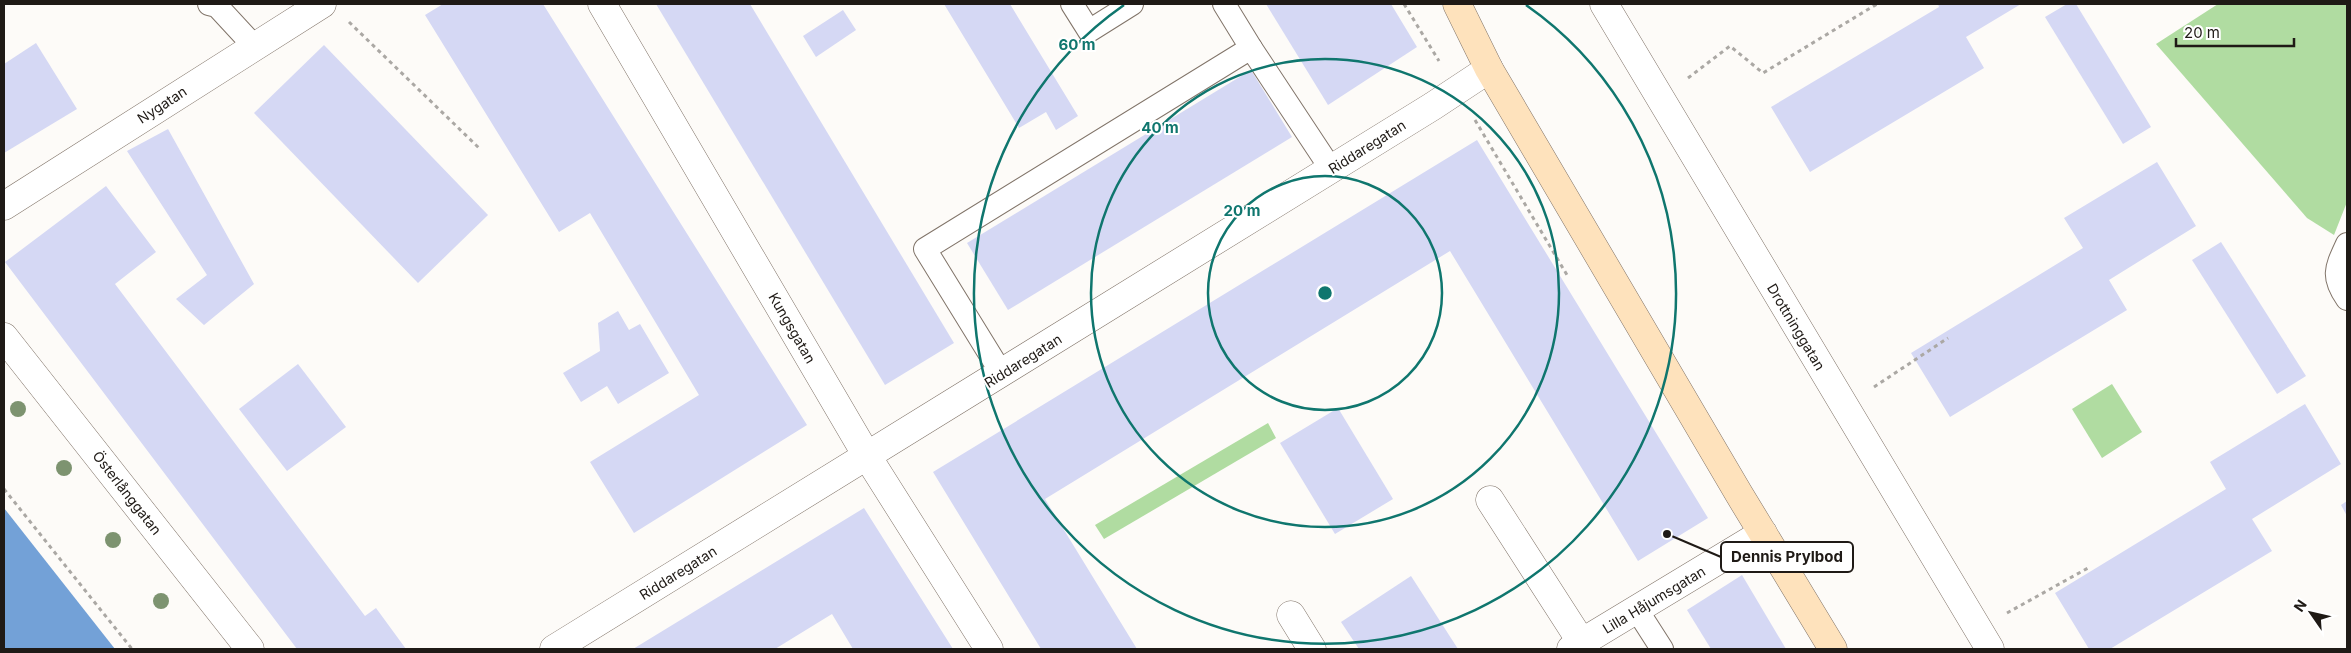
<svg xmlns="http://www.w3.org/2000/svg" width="2351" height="653" viewBox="0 0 2351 653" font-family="Inter,sans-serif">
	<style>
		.green { fill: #b0dca1 }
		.water { fill: #73a1d7 }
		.building { fill: #d5d8f4 }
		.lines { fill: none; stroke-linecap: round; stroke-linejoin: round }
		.lane-casing { stroke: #817469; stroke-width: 24 }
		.street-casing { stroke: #817469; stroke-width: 29 }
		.secondary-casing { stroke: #817469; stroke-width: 29 }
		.path { stroke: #aba8a4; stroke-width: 3; stroke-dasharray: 4 4; stroke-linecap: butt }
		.lane { stroke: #fff; stroke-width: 22 }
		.street { stroke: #fff; stroke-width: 28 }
		.secondary { stroke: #fee2bc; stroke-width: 28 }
		.tree { fill: #7d9370 }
		.ring { fill: none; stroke: #0f766e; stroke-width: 2.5 }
		.labels { text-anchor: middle; stroke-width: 4; stroke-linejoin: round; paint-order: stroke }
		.street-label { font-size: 14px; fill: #1f1a16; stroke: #fff }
		.centre { fill: #0f766e; stroke: #fff; stroke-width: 2.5 }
		.ring-label { font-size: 15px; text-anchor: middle; font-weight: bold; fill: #0f766e; stroke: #fff; stroke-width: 4; stroke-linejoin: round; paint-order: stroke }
		.leader { fill: none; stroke: #1f1a16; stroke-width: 2 }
		.callout-dot { fill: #1f1a16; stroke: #fff; stroke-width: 2 }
		.callout { fill: #fff; stroke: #1f1a16; stroke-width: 2 }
		.callout-label { font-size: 15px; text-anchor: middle; font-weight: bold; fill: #1f1a16 }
	</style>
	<rect width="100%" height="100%" fill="#fdfbf8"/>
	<g class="green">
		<path d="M 2218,4 L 2347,4 L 2347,202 L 2334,235 L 2307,218 L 2156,44 Z"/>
		<path d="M 2112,384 L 2142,432 L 2102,458 L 2072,409 Z"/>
		<path d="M 1268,423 L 1276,438 L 1104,539 L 1095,525 Z"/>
	</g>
	<path class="water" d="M 4,508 L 115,649 L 4,649 Z"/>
	<g class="building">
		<path d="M 443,4 L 543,4 L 807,425 L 634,533 L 590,462 L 699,395 L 590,213 L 559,232 L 425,15 Z"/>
		<path d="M 656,4 L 750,4 L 954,343 L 885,385 Z"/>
		<path d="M 944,4 L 1010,4 L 1078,116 L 1056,130 L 1046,112 L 1019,128 Z"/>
		<path d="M 1266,4 L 1391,4 L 1417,47 L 1328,105 Z"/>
		<path d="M 1938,4 L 2021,4 L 1966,37 L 1984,68 L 1810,172 L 1771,107 L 1939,7 Z"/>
		<path d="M 2067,4 L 2076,4 L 2151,127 L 2123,144 L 2045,17 Z"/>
		<path d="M 843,10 L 856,30 L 816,57 L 803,36 Z"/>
		<path d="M 36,43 L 77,109 L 4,153 L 4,64 Z"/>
		<path d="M 324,45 L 488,215 L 418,283 L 254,113 Z"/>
		<path d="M 1251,70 L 1292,137 L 1008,310 L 967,243 Z"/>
		<path d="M 168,129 L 254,284 L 204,325 L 176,299 L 207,275 L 127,151 Z"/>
		<path d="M 1477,140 L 1708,518 L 1638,561 L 1450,251 L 1045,499 L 1137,649 L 1041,649 L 933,472 Z"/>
		<path d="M 2157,162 L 2196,226 L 2109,280 L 2127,310 L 1950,417 L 1911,353 L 2083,248 L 2064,218 Z"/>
		<path d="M 106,186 L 156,252 L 115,284 L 365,616 L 376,608 L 406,649 L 297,649 L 5,262 Z"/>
		<path d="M 2221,242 L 2306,376 L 2277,394 L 2192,260 Z"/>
		<path d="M 618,311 L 629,330 L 640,324 L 669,373 L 618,404 L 607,386 L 581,402 L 563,373 L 600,351 L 598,323 Z"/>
		<path d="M 298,364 L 346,427 L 287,471 L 239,409 Z"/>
		<path d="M 2305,404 L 2341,464 L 2252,519 L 2272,551 L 2110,649 L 2089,649 L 2055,593 L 2226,489 L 2210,462 Z"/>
		<path d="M 1338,408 L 1393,499 L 1335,534 L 1280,443 Z"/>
		<path d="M 2347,501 L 2347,516 L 2341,505 Z"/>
		<path d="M 864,508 L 953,649 L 853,649 L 832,614 L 775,649 L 633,649 Z"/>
		<path d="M 1742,575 L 1786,649 L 1711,649 L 1687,610 Z"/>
		<path d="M 1411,576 L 1458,649 L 1359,649 L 1341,622 Z"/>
	</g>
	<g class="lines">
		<g class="lane-casing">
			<g id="lane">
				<path d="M 209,4 L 217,6 L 254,46"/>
				<path d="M 1072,4 L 1089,31 L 1132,4"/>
				<path d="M 1224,4 L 1251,48"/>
				<path d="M 2347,244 C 2336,268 2331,276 2347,299"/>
				<path d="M 1002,374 L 925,249 L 1251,48 L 1331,169"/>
				<path d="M 1637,610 L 1662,649"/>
			</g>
		</g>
		<g class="street-casing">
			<g id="street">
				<path d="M 602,4 L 867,456 L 989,649"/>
				<path d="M 1604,4 L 1990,649"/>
				<path d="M 4,206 L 322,4"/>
				<path d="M 4,337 L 250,649"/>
				<path d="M 1490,500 L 1582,643"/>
				<path d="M 1291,615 L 1312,649"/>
				<path d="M 554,649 L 1433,106 L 1489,69"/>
				<path d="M 1571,649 L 1763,533"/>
			</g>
		</g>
		<g class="secondary-casing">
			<path id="secondary" d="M 1457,4 L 1489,69 L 1739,494 L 1833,649"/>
		</g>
		<g class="path">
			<path d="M 1404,4 L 1439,61"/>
			<path d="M 349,22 L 479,148"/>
			<path d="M 1688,78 L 1730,46 L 1763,73 L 1877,4"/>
			<path d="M 1475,120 L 1567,275"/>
			<path d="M 1874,387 L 1948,338"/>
			<path d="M 4,489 L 132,649"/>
			<path d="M 2007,613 L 2088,568"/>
		</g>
		<use href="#lane" class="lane"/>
		<use href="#street" class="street"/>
		<use href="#secondary" class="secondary"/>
	</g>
	<g class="tree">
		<circle cx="18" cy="409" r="8"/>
		<circle cx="64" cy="468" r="8"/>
		<circle cx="113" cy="540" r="8"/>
		<circle cx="161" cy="601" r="8"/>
	</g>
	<g class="ring">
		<circle cx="1325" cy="293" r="117"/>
		<circle cx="1325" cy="293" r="234"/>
		<path d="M1526 5A351 351 0 1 1 1124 5"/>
	</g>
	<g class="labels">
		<g class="street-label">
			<text transform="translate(162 105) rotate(-33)" y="5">Nygatan</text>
			<text transform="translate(1367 147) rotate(-32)" y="5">Riddaregatan</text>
			<text transform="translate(1796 327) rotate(59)" y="5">Drottninggatan</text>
			<text transform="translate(792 328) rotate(60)" y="5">Kungsgatan</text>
			<text transform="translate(1023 361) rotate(-32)" y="5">Riddaregatan</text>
			<text transform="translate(127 493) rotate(52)" y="5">Österlånggatan</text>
			<text transform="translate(678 573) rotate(-32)" y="5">Riddaregatan</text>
			<text transform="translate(1654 600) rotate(-31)" y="5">Lilla Håjumsgatan</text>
		</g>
	</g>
	<circle cx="1325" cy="293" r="8" class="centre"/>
	<g class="ring-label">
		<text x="1077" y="50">60 m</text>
		<text x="1160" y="133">40 m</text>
		<text x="1242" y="216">20 m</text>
	</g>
	<path class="leader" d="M1667 534L1721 557"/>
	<circle class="callout-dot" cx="1667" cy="534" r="5"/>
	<rect class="callout" x="1721" y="542" width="132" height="30" rx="5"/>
	<g class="callout-label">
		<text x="1787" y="562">Dennis Prylbod</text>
	</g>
	<rect width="2351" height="653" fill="none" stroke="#1f1a16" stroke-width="10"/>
	<g transform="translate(2311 613) rotate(304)" stroke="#ffffff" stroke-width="4" paint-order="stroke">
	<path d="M0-4L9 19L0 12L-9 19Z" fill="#1f1a16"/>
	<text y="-8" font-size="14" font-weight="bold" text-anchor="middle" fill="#1f1a16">N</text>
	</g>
	<path d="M2176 38v8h118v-8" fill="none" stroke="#1f1a16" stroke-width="2.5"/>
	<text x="2184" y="38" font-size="15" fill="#1f1a16" stroke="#ffffff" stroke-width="4" paint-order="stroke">20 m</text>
</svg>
